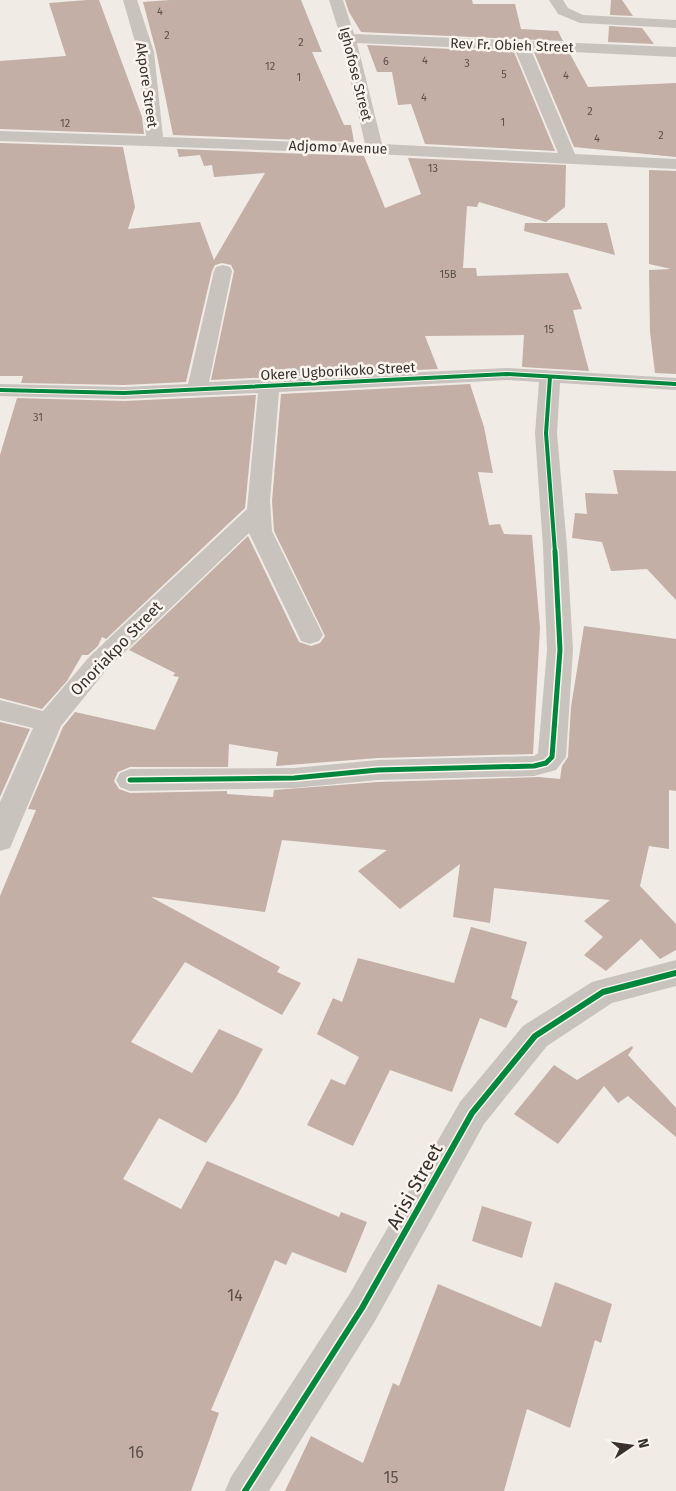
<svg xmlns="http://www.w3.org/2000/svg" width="676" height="1491" viewBox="0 0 676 1491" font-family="'Fira Sans',sans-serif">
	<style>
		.building { fill: #c3afa6 }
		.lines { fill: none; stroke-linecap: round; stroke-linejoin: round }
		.minor { fill: #c9c3be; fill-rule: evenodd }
		.cycleway-far2-casing { stroke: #fbf5ee; stroke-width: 6 }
		.cycleway-far1-casing { stroke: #fbf5ee; stroke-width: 8 }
		.cycleway-casing { stroke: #fbf5ee; stroke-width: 9 }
		.cycleway-far2 { stroke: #00873e; stroke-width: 4 }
		.cycleway-far1 { stroke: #00873e; stroke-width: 5 }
		.cycleway { stroke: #00873e; stroke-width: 6 }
		.labels { text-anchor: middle; stroke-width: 5; stroke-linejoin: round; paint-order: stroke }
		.far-number-label { font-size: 11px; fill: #5d504a }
		.far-street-label { font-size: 14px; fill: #3b302b; stroke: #fbf5ee }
		.street-label { font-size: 16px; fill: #3b302b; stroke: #fbf5ee }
		.near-number-label { font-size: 16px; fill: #5d504a }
		.near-street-label { font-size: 19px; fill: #3b302b; stroke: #fbf5ee }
	</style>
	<rect width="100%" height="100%" fill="#f0ebe5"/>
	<g class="building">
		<path d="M 87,0 L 99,0 L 142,117 L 144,134 L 0,129 L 0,61 L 66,56 L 49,3 Z"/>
		<path d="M 170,0 L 301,0 L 322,52 L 312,52 L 344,125 L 351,125 L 354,142 L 173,135 L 156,51 L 143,2 Z"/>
		<path d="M 345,0 L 472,0 L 473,4 L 515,4 L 521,29 L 558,31 L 563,41 L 361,32 L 349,12 Z"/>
		<path d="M 611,0 L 622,0 L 633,16 L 610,15 Z"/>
		<path d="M 609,26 L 642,28 L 654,44 L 608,42 Z"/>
		<path d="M 367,45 L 514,52 L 555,151 L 425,144 L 411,104 L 398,105 L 392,72 L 377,72 Z"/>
		<path d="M 534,52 L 570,54 L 588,87 L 676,83 L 676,157 L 574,147 Z"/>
		<path d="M 0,143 L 123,147 L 135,207 L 128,229 L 200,222 L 214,260 L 265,173 L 214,177 L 212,165 L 204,166 L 200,155 L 179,157 L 177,149 L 364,156 L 385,208 L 421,194 L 408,158 L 566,165 L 565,207 L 546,222 L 479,202 L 477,207 L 467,206 L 463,268 L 476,268 L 477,276 L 568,273 L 582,309 L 573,310 L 589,371 L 522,367 L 524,335 L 425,336 L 438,369 L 211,380 L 234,271 L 231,265 L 222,263 L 215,265 L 212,271 L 186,382 L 124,385 L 21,383 L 23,376 L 0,376 Z"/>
		<path d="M 649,170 L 676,171 L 676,374 L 655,373 L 650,332 L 649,270 L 671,269 L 649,264 Z"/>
		<path d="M 525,223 L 607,223 L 615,255 L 524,231 Z"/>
		<path d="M 470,384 L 484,427 L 493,473 L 478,472 L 489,525 L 500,524 L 504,534 L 532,535 L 540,628 L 533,754 L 378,758 L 276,766 L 278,752 L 229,744 L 228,767 L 130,767 L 118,772 L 114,781 L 119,789 L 130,793 L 227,791 L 227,794 L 273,797 L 274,790 L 378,782 L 539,777 L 560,779 L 562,766 L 568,757 L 571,707 L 584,626 L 676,639 L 676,791 L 669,790 L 669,849 L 649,846 L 640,886 L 676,924 L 676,950 L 660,959 L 641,939 L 606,971 L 584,955 L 603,937 L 584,921 L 610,900 L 494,888 L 490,923 L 453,917 L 460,864 L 400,909 L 358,871 L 387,850 L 282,840 L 265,912 L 151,897 L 280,967 L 277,972 L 301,983 L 282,1015 L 185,962 L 131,1042 L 192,1073 L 219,1029 L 263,1049 L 237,1096 L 206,1143 L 159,1118 L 123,1179 L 181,1209 L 207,1161 L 339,1217 L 341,1212 L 367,1222 L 346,1273 L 292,1252 L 286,1265 L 275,1260 L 211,1410 L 219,1413 L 191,1491 L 0,1491 L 0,896 L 36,810 L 28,809 L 63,727 L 75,712 L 155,730 L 179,677 L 173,676 L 175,673 L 129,650 L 248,536 L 299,642 L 311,646 L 320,643 L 325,636 L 274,531 L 272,501 L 281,394 Z"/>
		<path d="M 256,395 L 245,508 L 106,639 L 102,637 L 98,646 L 88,655 L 82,655 L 67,681 L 42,709 L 0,698 L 0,455 L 17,398 L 124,401 Z"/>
		<path d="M 613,470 L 676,471 L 676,600 L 647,569 L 611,571 L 602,542 L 572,538 L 575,513 L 587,514 L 585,493 L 618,494 Z"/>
		<path d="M 0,722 L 30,729 L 0,797 Z"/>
		<path d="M 471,927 L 527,942 L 511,998 L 518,1001 L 506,1028 L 480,1018 L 452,1092 L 390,1070 L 353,1146 L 307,1125 L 331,1079 L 345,1085 L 359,1057 L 317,1034 L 333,998 L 342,1002 L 358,958 L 454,983 Z"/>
		<path d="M 632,1046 L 633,1048 L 628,1055 L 676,1108 L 676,1137 L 628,1096 L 618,1103 L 604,1086 L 558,1144 L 514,1114 L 554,1065 L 577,1080 Z"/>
		<path d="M 482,1206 L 532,1222 L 522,1258 L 472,1241 Z"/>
		<path d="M 555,1282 L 612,1304 L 601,1343 L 595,1340 L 570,1428 L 527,1409 L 504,1491 L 285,1491 L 311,1436 L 363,1463 L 393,1383 L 399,1386 L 438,1284 L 541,1327 Z"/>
	</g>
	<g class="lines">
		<g class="minor">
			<path d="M 123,0 L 137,0 L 154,52 L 163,137 L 365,144 L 341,38 L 329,0 L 343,0 L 354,34 L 676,47 L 676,57 L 531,50 L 575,154 L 676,159 L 676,169 L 375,154 L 0,141 L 0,131 L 146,136 L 138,52 ZM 357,43 L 515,50 L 558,153 L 382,144 Z"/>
			<path d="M 549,0 L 563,0 L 568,8 L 583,15 L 676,20 L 676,28 L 580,23 L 558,14 Z"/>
			<path d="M 223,265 L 230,267 L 232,271 L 209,382 L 507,368 L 676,378 L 676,390 L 560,383 L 557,433 L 567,547 L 573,650 L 566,757 L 556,770 L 534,776 L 378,780 L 294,788 L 130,791 L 120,787 L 116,780 L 120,773 L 130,769 L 294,768 L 378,760 L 534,756 L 538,753 L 547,650 L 543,547 L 535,433 L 539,382 L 507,380 L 279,392 L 270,501 L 272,531 L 323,635 L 319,641 L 310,644 L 301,641 L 249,533 L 108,668 L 61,726 L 10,848 L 0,851 L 0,802 L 33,728 L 0,720 L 0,700 L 43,711 L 90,656 L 247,509 L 258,393 L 124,399 L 0,396 L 0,384 L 124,387 L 188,384 L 214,271 L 216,267 Z"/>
			<path d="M 676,960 L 676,986 L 612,1003 L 547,1046 L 484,1124 L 375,1321 L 269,1491 L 225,1491 L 231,1477 L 349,1295 L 460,1102 L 523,1026 L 592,982 Z"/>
		</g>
		<g class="cycleway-far2-casing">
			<g id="cycleway-far2">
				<path d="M 550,377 L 546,433 L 555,552"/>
				<path d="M 0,390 L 124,393 L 507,374 L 676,384"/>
			</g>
		</g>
		<g class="cycleway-far1-casing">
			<path id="cycleway-far1" d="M 130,780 L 294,778 L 378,770 L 534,766 L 546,763 L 552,757 L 560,650 L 555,551"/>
		</g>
		<g class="cycleway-casing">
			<path id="cycleway" d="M 245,1491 L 362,1308 L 472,1113 L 535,1036 L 603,992 L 676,973"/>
		</g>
		<use href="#cycleway-far2" class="cycleway-far2"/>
		<use href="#cycleway-far1" class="cycleway-far1"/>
		<use href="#cycleway" class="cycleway"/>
	</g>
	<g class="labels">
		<g class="far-number-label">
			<text x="160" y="15">4</text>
			<text x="167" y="39">2</text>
			<text x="301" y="46">2</text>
			<text x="425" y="64">4</text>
			<text x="386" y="65">6</text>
			<text x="467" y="67">3</text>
			<text x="270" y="70">12</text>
			<text x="504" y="78">5</text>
			<text x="566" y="79">4</text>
			<text x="299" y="81">1</text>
			<text x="424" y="101">4</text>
			<text x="590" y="115">2</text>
			<text x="503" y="126">1</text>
			<text x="65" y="127">12</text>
			<text x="661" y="139">2</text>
			<text x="597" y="142">4</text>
			<text x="433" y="172">13</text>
			<text x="448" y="278">15B</text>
			<text x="549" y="333">15</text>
			<text x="38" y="421">31</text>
		</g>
		<g class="far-street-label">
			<text transform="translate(512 45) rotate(2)" y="5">Rev Fr. Obieh Street</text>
			<text transform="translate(356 74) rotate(76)" y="5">Ighofose Street</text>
			<text transform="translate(147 85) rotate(82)" y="5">Akpore Street</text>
			<text transform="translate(338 147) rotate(2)" y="5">Adjomo Avenue</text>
			<text transform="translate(338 371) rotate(-3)" y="5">Okere Ugborikoko Street</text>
		</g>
		<g class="street-label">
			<text transform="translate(116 648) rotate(-46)" y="6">Onoriakpo Street</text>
		</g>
		<g class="near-number-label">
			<text x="235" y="1301">14</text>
			<text x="136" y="1458">16</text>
			<text x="391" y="1483">15</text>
		</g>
		<g class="near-street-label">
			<text transform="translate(414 1186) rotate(-61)" y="7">Arisi Street</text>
		</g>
	</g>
	<g transform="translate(631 1446) rotate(77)" stroke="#fbf5ee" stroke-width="4" paint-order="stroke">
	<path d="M0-4L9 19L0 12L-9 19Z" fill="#3b302b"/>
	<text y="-8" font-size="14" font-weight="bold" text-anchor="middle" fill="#3b302b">N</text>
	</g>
</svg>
